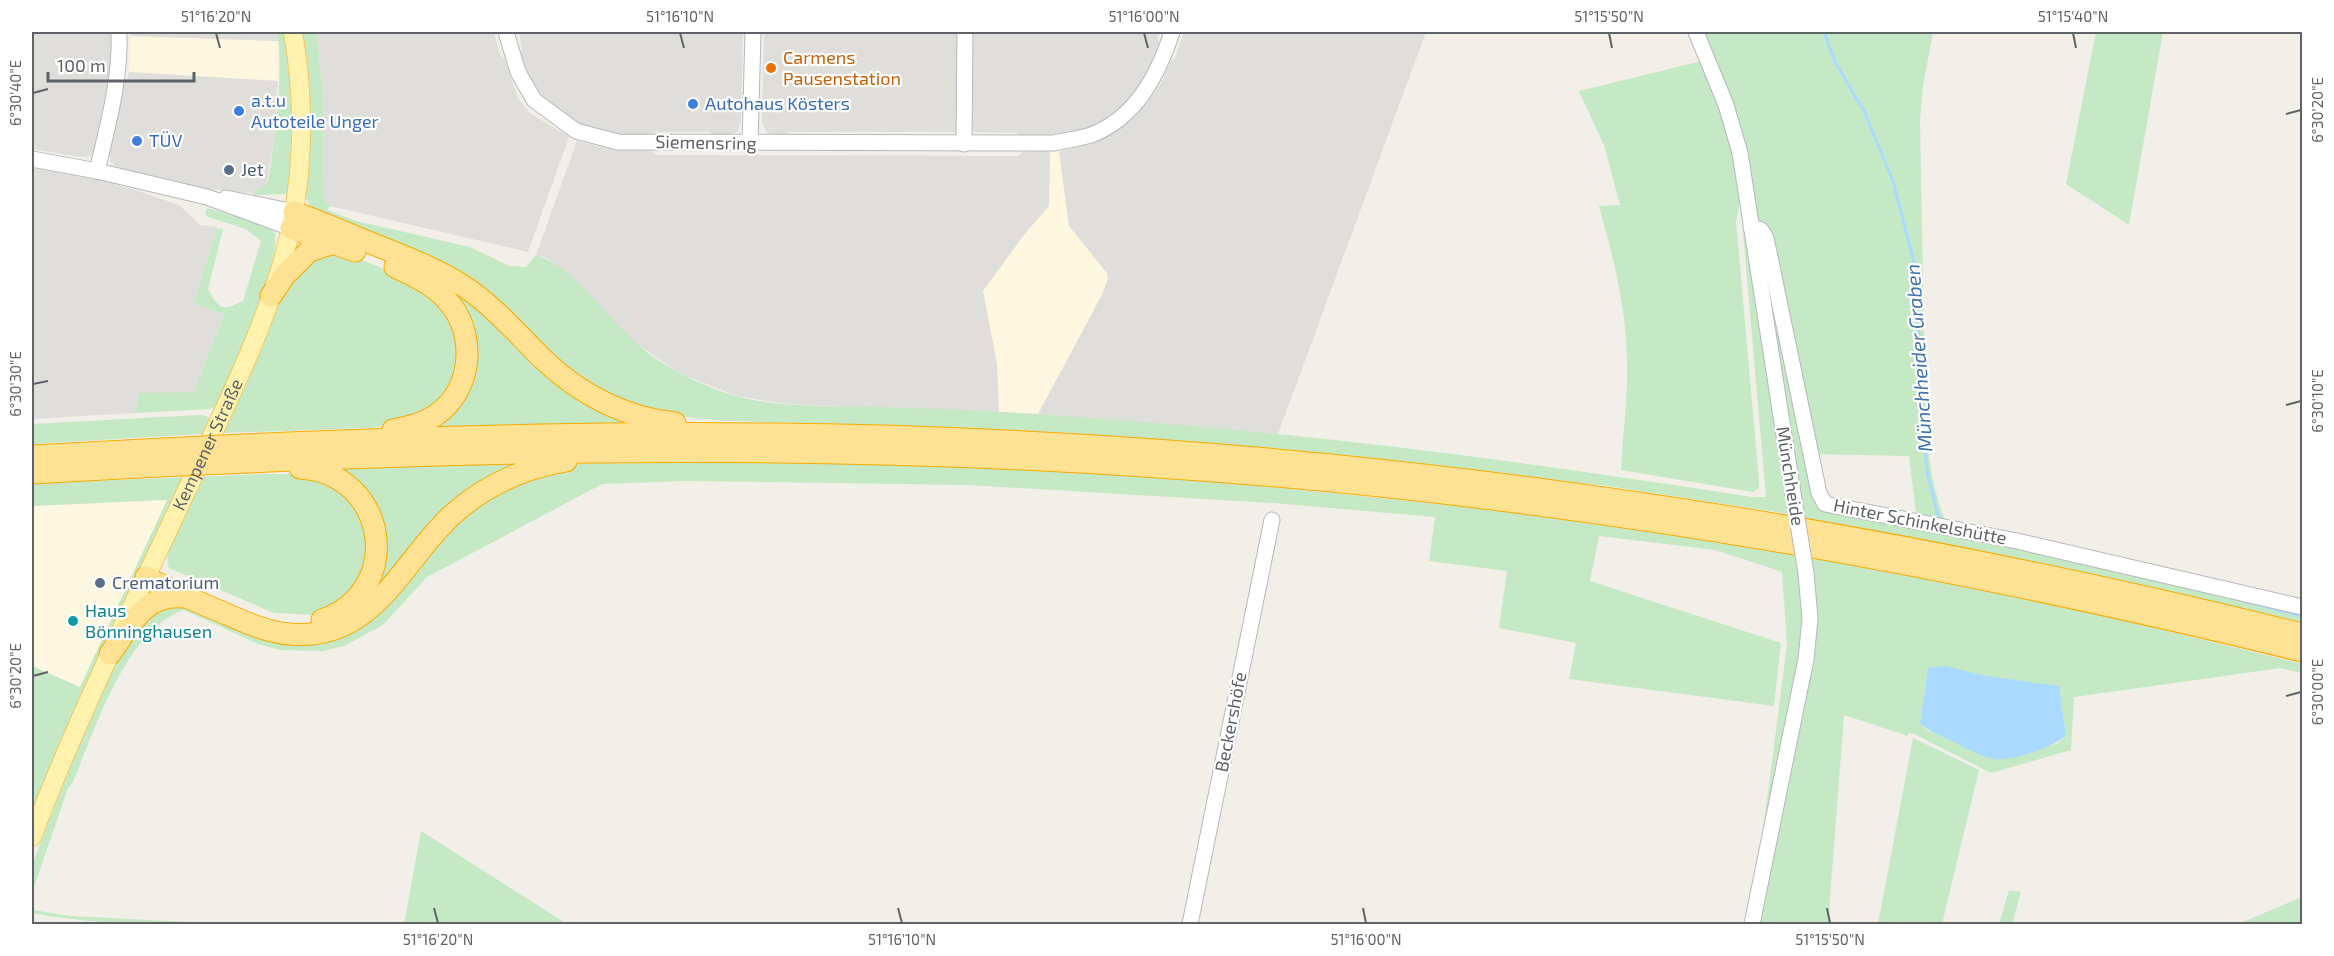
<svg xmlns="http://www.w3.org/2000/svg" width="2334" height="956" viewBox="0 0 2334 956" font-family="'Exo 2',sans-serif">
	<style>
		.commercial { fill: #fef7e0 }
		.industrial { fill: #e0deda }
		.green { fill: #c5e8c5; fill-rule: evenodd }
		.water { fill: #aadaff }
		.lines { fill: none; stroke-linecap: round; stroke-linejoin: round }
		.stream { stroke: #aadaff; stroke-width: 3 }
		.minor-casing { stroke: #b5b8bc; stroke-width: 17 }
		.major-casing { stroke: #f2c960; stroke-width: 20 }
		.highway-casing { stroke: #f9ab00; stroke-width: 23 }
		.minor { stroke: #fff; stroke-width: 15 }
		.major { stroke: #fff2af; stroke-width: 18 }
		.highway { stroke: #fde293; stroke-width: 21 }
		.minor-bridge-casing { stroke: #b5b8bc; stroke-width: 17; stroke-linecap: butt }
		.highway-bridge-casing { stroke: #f9ab00; stroke-width: 23; stroke-linecap: butt }
		.minor-bridge { stroke: #fff; stroke-width: 15 }
		.highway-bridge { stroke: #fde293; stroke-width: 21 }
		.ticks { fill: none; stroke: #5f6368; stroke-width: 2 }
		.food-dot { fill: #e8710a; stroke: #fff; stroke-width: 2 }
		.shop-dot { fill: #3f7fe0; stroke: #fff; stroke-width: 2 }
		.service-dot { fill: #5c6f8a; stroke: #fff; stroke-width: 2 }
		.culture-dot { fill: #0f9aa8; stroke: #fff; stroke-width: 2 }
		.labels { text-anchor: middle; stroke-width: 4.5; stroke-linejoin: round; paint-order: stroke }
		.food-label { font-size: 18px; fill: #c56008; stroke: #fff; text-anchor: start }
		.shop-label { font-size: 18px; fill: #366cbe; stroke: #fff; text-anchor: start }
		.street-label { font-size: 18px; fill: #5f6368; stroke: #fff }
		.service-label { font-size: 18px; fill: #4e5e75; stroke: #fff; text-anchor: start }
		.culture-label { font-size: 18px; fill: #0d838f; stroke: #fff; text-anchor: start }
		.water-label { font-size: 20px; font-style: italic; fill: #4174aa; stroke: #fff }
		.neatline { fill: none; stroke: #5f6368; stroke-width: 2 }
		.ticks-label { font-size: 15px; text-anchor: middle; fill: #5f6368 }
	</style>
	<rect width="100%" height="100%" fill="#f1efe8"/>
	<g class="commercial">
		<path d="M 131,36 L 279,41 L 278,81 L 129,72 Z"/>
		<path d="M 1050,151 L 1059,151 L 1069,226 L 1107,273 L 1108,279 L 1102,295 L 1038,414 L 999,412 L 997,364 L 983,291 L 1023,236 L 1049,206 Z"/>
		<path d="M 168,499 L 80,687 L 32,666 L 35,658 L 32,656 L 32,506 Z"/>
	</g>
	<g class="industrial">
		<path d="M 32,32 L 113,32 L 112,61 L 106,100 L 95,149 L 90,156 L 81,157 L 32,149 Z"/>
		<path d="M 130,32 L 277,32 L 279,41 L 131,36 Z"/>
		<path d="M 317,32 L 494,32 L 500,55 L 504,58 L 518,98 L 530,113 L 569,137 L 528,252 L 330,206 L 324,199 L 323,99 Z"/>
		<path d="M 519,32 L 743,32 L 741,121 L 737,132 L 727,136 L 713,135 L 710,132 L 656,132 L 653,136 L 618,134 L 588,127 L 566,117 L 547,101 L 536,87 L 526,71 L 520,54 L 522,49 Z"/>
		<path d="M 764,32 L 960,32 L 959,128 L 955,132 L 789,132 L 785,135 L 775,135 L 766,132 L 762,121 Z"/>
		<path d="M 970,32 L 1160,32 L 1157,38 L 1159,43 L 1151,67 L 1136,92 L 1122,108 L 1104,120 L 1085,129 L 1066,134 L 1020,136 L 1017,133 L 974,132 L 970,128 Z"/>
		<path d="M 1184,32 L 1426,32 L 1278,434 L 1038,414 L 1102,295 L 1108,279 L 1107,273 L 1069,226 L 1059,151 L 1092,144 L 1129,122 L 1148,102 L 1161,83 L 1171,61 L 1175,58 Z"/>
		<path d="M 129,72 L 278,81 L 274,141 L 267,181 L 264,186 L 252,193 L 198,188 L 119,169 L 111,162 L 109,148 L 123,83 L 127,80 Z"/>
		<path d="M 577,141 L 613,150 L 652,151 L 656,155 L 1019,156 L 1022,152 L 1050,151 L 1049,206 L 1023,236 L 983,291 L 997,364 L 999,412 L 786,404 L 737,396 L 679,373 L 633,341 L 582,287 L 547,258 L 536,255 Z"/>
		<path d="M 32,167 L 77,174 L 132,189 L 179,205 L 200,225 L 217,227 L 195,304 L 224,313 L 194,393 L 139,393 L 135,413 L 32,419 Z"/>
	</g>
	<g class="green">
		<path d="M 277,32 L 287,32 L 293,126 L 288,192 L 286,194 L 254,195 L 252,193 L 264,186 L 268,181 C 275,142 284,70 277,32 Z"/>
		<path d="M 300,32 L 317,32 L 323,99 L 324,199 L 330,206 L 327,210 L 356,221 L 470,247 L 509,266 L 526,267 L 536,255 C 573,267 603,312 631,338 C 658,365 699,385 736,396 C 783,409 835,405 883,407 C 957,409 1031,413 1106,419 C 1322,435 1538,463 1752,497 L 1766,497 L 1742,221 L 1746,221 L 1756,234 L 1763,235 L 1819,506 L 1938,530 L 2302,611 L 2302,625 L 1815,523 L 1789,514 L 1608,486 L 1319,453 L 1067,433 L 920,426 L 725,421 L 638,412 L 581,384 L 462,277 L 310,207 L 306,197 Z"/>
		<path d="M 1700,32 L 1933,32 L 1923,86 L 1920,121 C 1921,192 1923,262 1924,332 C 1926,396 1921,465 1947,525 L 1917,520 L 1909,456 L 1814,454 L 1754,220 Z"/>
		<path d="M 2096,32 L 2163,32 L 2129,225 L 2066,184 Z"/>
		<path d="M 1702,61 L 1733,137 L 1741,196 L 1736,221 L 1759,481 L 1759,488 L 1753,492 L 1621,470 C 1623,433 1628,396 1627,359 C 1626,307 1613,256 1599,206 L 1620,205 L 1604,145 L 1579,91 Z"/>
		<path d="M 207,208 L 267,226 L 275,233 C 281,269 232,369 216,406 L 210,409 L 135,413 L 139,393 L 194,392 L 224,314 L 194,304 L 217,228 L 223,229 L 208,289 L 214,300 L 221,307 L 229,307 L 243,301 L 261,241 L 246,229 L 208,217 L 205,214 Z"/>
		<path d="M 342,252 L 399,275 L 444,306 L 462,356 L 442,401 L 399,424 L 369,428 L 222,433 L 278,305 L 302,261 Z"/>
		<path d="M 437,277 L 627,423 L 427,427 L 468,373 L 437,286 Z"/>
		<path d="M 200,415 L 207,416 L 210,422 L 203,434 L 32,444 L 32,424 Z"/>
		<path d="M 624,461 L 748,461 L 1040,469 L 1214,481 L 1495,510 L 1852,561 L 2081,610 L 2302,664 L 2302,673 L 2281,668 L 2074,697 L 2071,750 L 1991,773 L 1914,734 L 1908,733 L 1908,736 L 1844,715 L 1828,924 L 1757,924 L 1805,627 L 1766,839 L 1763,831 L 1787,645 L 1782,572 L 1715,550 L 1599,536 L 1590,581 L 1781,643 L 1774,706 L 1569,679 L 1576,643 L 1499,628 L 1507,571 L 1429,561 L 1435,517 L 1273,503 L 969,485 L 686,481 L 602,484 L 427,577 L 383,625 L 344,646 L 323,651 L 280,650 L 258,644 L 184,610 C 126,629 95,730 73,782 L 68,788 L 32,893 L 32,865 L 107,672 L 153,606 L 166,600 L 308,640 L 425,552 L 479,501 L 567,465 ZM 1928,668 L 2059,687 L 2066,736 L 2058,743 L 2017,756 L 1928,731 L 1920,723 Z"/>
		<path d="M 538,462 C 530,467 521,469 512,473 C 492,482 470,494 454,509 C 428,533 408,562 386,589 C 360,620 319,638 279,630 C 251,625 224,609 198,598 L 200,593 C 229,607 265,628 299,627 C 367,624 409,540 358,489 C 349,481 337,475 327,469 Z"/>
		<path d="M 262,474 L 303,474 L 342,488 L 369,530 L 367,569 L 348,603 L 317,615 L 274,613 L 169,568 C 161,547 190,498 199,477 Z"/>
		<path d="M 183,477 L 32,821 L 32,666 L 80,687 L 167,500 L 32,506 L 32,484 Z"/>
		<path d="M 1913,738 L 1979,770 L 1942,924 L 1878,924 Z"/>
		<path d="M 421,831 L 567,924 L 404,924 Z"/>
		<path d="M 2009,890 L 2021,892 L 2012,924 L 1999,924 Z"/>
		<path d="M 2302,897 L 2302,924 L 2238,924 Z"/>
		<path d="M 32,907 L 33,910 L 71,916 L 228,924 C 163,925 96,925 32,913 Z"/>
	</g>
	<path class="water" d="M 1945,666 L 1986,676 L 2059,686 L 2066,736 C 2053,747 2013,761 1996,759 C 1979,757 1963,746 1948,739 C 1938,734 1929,732 1920,723 L 1928,668 Z"/>
	<g class="lines">
		<g class="stream">
			<path d="M 1824,32 L 1835,62 L 1864,111 L 1893,181 L 1916,270 L 1921,391 L 1927,472 L 1939,519"/>
			<path d="M 2244,601 L 2302,616"/>
		</g>
		<g class="minor-casing">
			<g id="minor">
				<path d="M 506,32 L 518,72 L 534,100 L 576,131 L 618,142 L 1054,143 C 1066,140 1079,139 1091,135 C 1136,118 1158,75 1172,32"/>
				<path d="M 1696,32 L 1726,105 L 1740,153 L 1793,493"/>
				<path d="M 750,144 L 753,32"/>
				<path d="M 964,144 L 965,32"/>
				<path d="M 32,159 L 97,171 L 207,197 L 291,228"/>
				<path d="M 97,171 C 108,125 121,78 119,32"/>
				<path d="M 226,198 L 294,212"/>
				<path d="M 1751,227 L 1761,230 L 1766,238 L 1819,493 L 1825,504 L 2017,541 L 2302,607"/>
				<path d="M 1190,924 L 1272,520"/>
				<path d="M 1752,924 L 1806,659 L 1810,619 L 1806,573"/>
			</g>
		</g>
		<g class="major-casing">
			<g id="major">
				<path id="s1" d="M 32,837 C 76,720 132,608 185,494 C 220,417 259,342 283,260 C 304,187 306,106 293,32"/>
			</g>
		</g>
		<g class="highway-casing">
			<g id="highway">
				<path d="M 294,212 C 324,223 353,236 383,248 C 411,259 439,270 465,287 C 496,308 519,336 545,361 C 581,395 626,418 675,423"/>
				<path d="M 291,228 L 355,251"/>
				<path d="M 271,296 L 285,275 L 309,251 L 334,243"/>
				<path d="M 393,430 C 408,427 423,424 436,415 C 471,391 477,338 451,305 C 437,286 416,277 395,267"/>
				<path d="M 243,445 C 504,433 765,428 1025,442 C 1457,464 1883,530 2302,634"/>
				<path d="M 32,456 L 162,449"/>
				<path d="M 248,462 C 547,448 845,446 1143,466 C 1534,491 1922,557 2302,651"/>
				<path d="M 300,468 C 388,473 406,591 322,620"/>
				<path d="M 32,473 L 158,466"/>
				<path d="M 146,577 C 169,590 193,600 217,610 C 241,620 264,632 290,634 C 374,642 401,562 452,515 C 484,486 524,468 566,461"/>
				<path d="M 110,654 C 130,626 144,593 184,597"/>
			</g>
		</g>
		<use href="#minor" class="minor"/>
		<use href="#major" class="major"/>
		<use href="#highway" class="highway"/>
		<g class="minor-bridge-casing">
			<path id="minor-bridge" d="M 1793,493 L 1806,573"/>
		</g>
		<g class="highway-bridge-casing">
			<g id="highway-bridge">
				<path d="M 162,449 L 243,445"/>
				<path d="M 158,466 L 248,462"/>
			</g>
		</g>
		<use href="#minor-bridge" class="minor-bridge"/>
		<use href="#highway-bridge" class="highway-bridge"/>
	</g>
	<path class="ticks" d="M 216,33 L 220,48M 680,33 L 684,48M 1144,33 L 1148,48M 1609,33 L 1612,48M 2073,33 L 2076,48M 33,93 L 48,89M 2286,114 L 2301,110M 33,384 L 48,381M 2286,405 L 2301,401M 33,676 L 48,672M 2286,696 L 2301,692M 434,908 L 438,923M 898,908 L 902,923M 1363,908 L 1366,923M 1827,908 L 1830,923"/>
	<circle class="food-dot" cx="771" cy="68" r="6"/>
	<g class="shop-dot">
		<circle cx="693" cy="104" r="6"/>
		<circle cx="239" cy="111" r="6"/>
		<circle cx="137" cy="141" r="6"/>
	</g>
	<g class="service-dot">
		<circle cx="229" cy="170" r="6"/>
		<circle cx="100" cy="583" r="6"/>
	</g>
	<circle class="culture-dot" cx="73" cy="621" r="6"/>
	<g class="labels">
		<g class="food-label">
			<text x="783" y="64">Carmens<tspan x="783" dy="21">Pausenstation</tspan></text>
		</g>
		<g class="shop-label">
			<text x="251" y="107">a.t.u<tspan x="251" dy="21">Autoteile Unger</tspan></text>
			<text x="705" y="110">Autohaus Kösters</text>
			<text x="149" y="147">TÜV</text>
		</g>
		<g class="street-label">
			<text transform="translate(706 143) rotate(1)" y="6">Siemensring</text>
			<text dy="6" stroke="none"><textPath href="#s1" startOffset="430">Kempener Straße</textPath></text>
			<text transform="translate(1790 476) rotate(81)" y="6">Münchheide</text>
			<text transform="translate(1920 522) rotate(11)" y="6">Hinter Schinkelshütte</text>
			<text transform="translate(1231 722) rotate(-79)" y="6">Beckershöfe</text>
		</g>
		<g class="service-label">
			<text x="241" y="176">Jet</text>
			<text x="112" y="589">Crematorium</text>
		</g>
		<g class="culture-label">
			<text x="85" y="617">Haus<tspan x="85" dy="21">Bönninghausen</tspan></text>
		</g>
		<g class="water-label">
			<text transform="translate(1919 358) rotate(-94)" y="7">Münchheider Graben</text>
		</g>
	</g>
	<rect width="2334" height="956" fill="none" stroke="#ffffff" stroke-width="66"/>
	<path d="M48 72v9h146v-9" fill="none" stroke="#5f6368" stroke-width="3"/>
	<text x="57" y="72" font-size="18" fill="#5f6368" stroke="#ffffff" stroke-width="4.5" paint-order="stroke">100 m</text>
	<rect x="33" y="33" width="2268" height="890" class="neatline"/>
	<g class="ticks-label">
		<text x="216" y="22">51°16'20"N</text>
		<text x="680" y="22">51°16'10"N</text>
		<text x="1144" y="22">51°16'00"N</text>
		<text x="1609" y="22">51°15'50"N</text>
		<text x="2073" y="22">51°15'40"N</text>
		<text transform="translate(16 93) rotate(-90)" y="5">6°30'40"E</text>
		<text transform="translate(2318 110) rotate(-90)" y="5">6°30'20"E</text>
		<text transform="translate(16 384) rotate(-90)" y="5">6°30'30"E</text>
		<text transform="translate(2318 401) rotate(-90)" y="5">6°30'10"E</text>
		<text transform="translate(16 676) rotate(-90)" y="5">6°30'20"E</text>
		<text transform="translate(2318 692) rotate(-90)" y="5">6°30'00"E</text>
		<text x="438" y="945">51°16'20"N</text>
		<text x="902" y="945">51°16'10"N</text>
		<text x="1366" y="945">51°16'00"N</text>
		<text x="1830" y="945">51°15'50"N</text>
	</g>
</svg>
